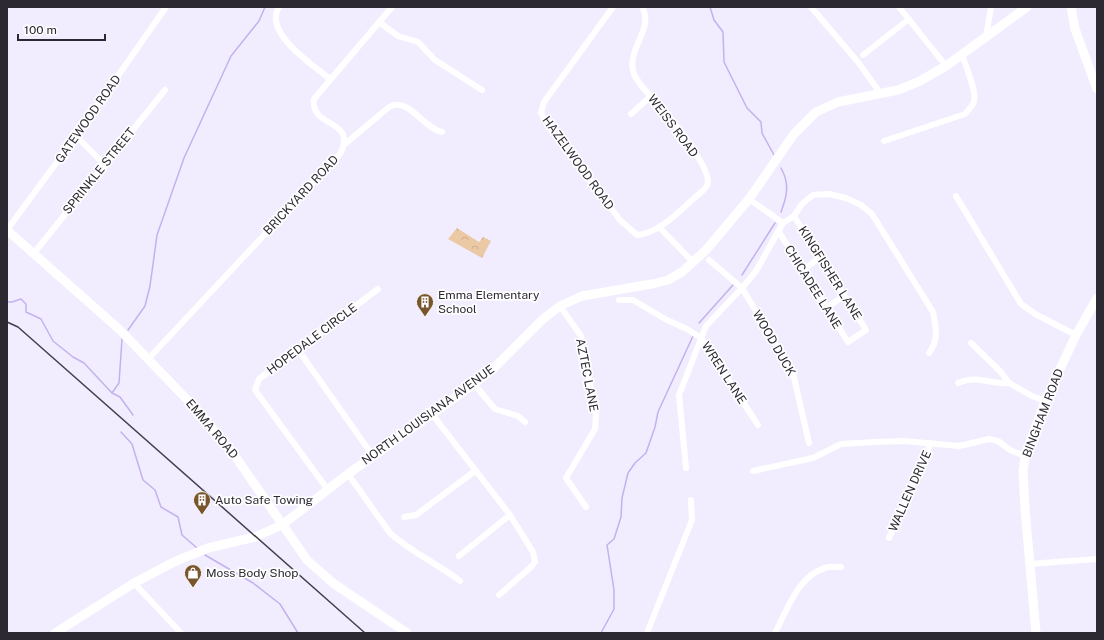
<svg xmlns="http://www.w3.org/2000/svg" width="1104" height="640" viewBox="0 0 1104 640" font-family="'Public Sans',sans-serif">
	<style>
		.forest { fill: url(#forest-crowns) }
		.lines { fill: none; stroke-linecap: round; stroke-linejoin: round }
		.stream { stroke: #c4b1ee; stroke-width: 1.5 }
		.street { stroke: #fff; stroke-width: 6 }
		.secondary { stroke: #fff; stroke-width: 9 }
		.rail { stroke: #423f4a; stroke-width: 1.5 }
		.labels { text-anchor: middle; stroke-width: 3.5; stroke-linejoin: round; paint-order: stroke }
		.street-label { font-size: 12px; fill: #2c2933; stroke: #fefefe }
		.poi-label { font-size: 12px; fill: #2c2933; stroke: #fefefe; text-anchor: start }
	</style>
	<defs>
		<pattern id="forest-crowns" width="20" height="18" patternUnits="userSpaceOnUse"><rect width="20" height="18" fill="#ebc9a4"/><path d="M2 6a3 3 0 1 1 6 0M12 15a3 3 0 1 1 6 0" fill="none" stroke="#caad8e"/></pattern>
	</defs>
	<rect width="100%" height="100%" fill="#f2edfe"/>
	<path class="forest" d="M 457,228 L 479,242 L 483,237 L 491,241 L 482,258 L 448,239 Z"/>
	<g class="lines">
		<g class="stream">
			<path d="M 710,7 L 714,20 L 723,32 L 724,62 L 747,108 L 761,122 L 762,133 L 774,155"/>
			<path d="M 781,168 C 790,184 787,196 781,212"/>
			<path d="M 742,275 L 775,223"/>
			<path d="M 7,302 L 12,302 L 21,299 L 26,304 L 26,312 L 41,319 L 53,341 L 73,357 L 84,363 L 112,393 L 120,397 L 133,415"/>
			<path d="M 699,323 L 733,285"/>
			<path d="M 128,330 L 145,306 L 150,286 L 157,235 L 184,158 L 231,56 L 259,21 L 265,7"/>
			<path d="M 112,393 L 119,383 L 122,339"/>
			<path d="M 121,432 L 132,444 L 143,480 L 155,490 L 161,507 L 178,517 L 182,535 L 197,548"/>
			<path d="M 205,555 L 253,583 L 280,604 L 298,633"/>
			<path d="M 601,633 L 614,609 L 614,590 L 607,545 L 614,539 L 621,517 L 622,498 L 628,473 L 635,463 L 646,453 L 655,427 L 658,412 L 693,336"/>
		</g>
		<g class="street">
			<path d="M 279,7 C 263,33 313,65 330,79"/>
			<path d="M 613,7 L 544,102 L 541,113 L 546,123 L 620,220 L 637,235 C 661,233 682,208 700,193 C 704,190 708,186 708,181 C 708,165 672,120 661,107 C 652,97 639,86 634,74 C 625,50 655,29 642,7"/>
			<path d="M 811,7 L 858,62 L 881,94"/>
			<path d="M 899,7 L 946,66"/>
			<path d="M 379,22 L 398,36 L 418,42 L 435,60 L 482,90"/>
			<path d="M 986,37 L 991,7"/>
			<path d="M 863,55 L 909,19"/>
			<path d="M 631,114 L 651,96"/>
			<path d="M 76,136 L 104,164"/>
			<path d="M 884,141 L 965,114 C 968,110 973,106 974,101 C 977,91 965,65 962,54"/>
			<path d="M 345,144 L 389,107 C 408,96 423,128 442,132"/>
			<path d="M 956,196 L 1021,304 L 1037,315 L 1076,335"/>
			<path d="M 749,199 L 783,223"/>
			<path d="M 659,227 L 694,263"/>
			<path d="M 7,230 L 76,136 L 166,7"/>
			<path d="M 779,232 L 848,342 L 866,330 L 794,216"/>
			<path d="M 34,253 L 165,90"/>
			<path d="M 709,260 L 742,288 L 793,373 L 809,443"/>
			<path d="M 802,271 L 820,257"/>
			<path d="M 619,300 L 633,300 L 667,320 L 687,329 L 701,338 L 758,425"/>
			<path d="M 560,306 L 581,336 L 596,414 L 595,429 L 566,478 L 586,507"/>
			<path d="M 826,308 L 844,296"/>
			<path d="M 971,343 L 1000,371 L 1009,383 L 1032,396 L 1045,401"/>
			<path d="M 299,351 L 373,456"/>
			<path d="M 149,358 L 340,154 C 358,118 310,129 314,99 L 392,7"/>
			<path d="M 958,383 C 979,374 989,385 1009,383"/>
			<path d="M 474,384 L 495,409 L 518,416 L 525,422"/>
			<path d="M 432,414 L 510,515 L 533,552 L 535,562 L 531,567 L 499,595"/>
			<path d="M 686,468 L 679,395 L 706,326 L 742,288 L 756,271 L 783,223 L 794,216 L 802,204 L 813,195 L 829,194 L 846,198 L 861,205 L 872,214 L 933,312 C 936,327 939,340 929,353"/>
			<path d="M 753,471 L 813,458 L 841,444 L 875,442 L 904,441 L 959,446 L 989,439 L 998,441 L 1010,450 L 1025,456"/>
			<path d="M 348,474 L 390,533 C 411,552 438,564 460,581"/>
			<path d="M 328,490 L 255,390 L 259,379 L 378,289"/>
			<path d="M 404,517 L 416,515 L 475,471"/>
			<path d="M 889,538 L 931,443"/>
			<path d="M 459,556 L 510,515"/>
			<path d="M 1029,564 L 1097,559"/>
			<path d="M 134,583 L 181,633"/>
			<path d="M 647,633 L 692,520 L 691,500"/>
			<path d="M 775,633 C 787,610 798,576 825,568 C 830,566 836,567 841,567"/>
		</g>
		<g class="secondary">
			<path d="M 1071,7 L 1075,29 L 1097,89"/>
			<path d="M 7,230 L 120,330 L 198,411 L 235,456 L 307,560 L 333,583 L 407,633"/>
			<path d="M 55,633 L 134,583 L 174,562 L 208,548 L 255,537 L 282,525 L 348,474 L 474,384 L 497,365 L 543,319 L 560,306 L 582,296 L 652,284 L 668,280 L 682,272 L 706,250 L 749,199 L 794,134 L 816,112 L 838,102 L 898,90 L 918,82 L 946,66 L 1027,7"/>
			<path d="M 1036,633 L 1025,509 L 1023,471 L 1025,456 L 1045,401 L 1076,335 L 1097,298"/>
		</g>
		<path class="rail" d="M 7,322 L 18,327 L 365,633"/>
	</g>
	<defs>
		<g id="building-pin" transform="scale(0.9)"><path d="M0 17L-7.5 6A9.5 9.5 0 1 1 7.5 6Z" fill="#78552d" stroke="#fefefe"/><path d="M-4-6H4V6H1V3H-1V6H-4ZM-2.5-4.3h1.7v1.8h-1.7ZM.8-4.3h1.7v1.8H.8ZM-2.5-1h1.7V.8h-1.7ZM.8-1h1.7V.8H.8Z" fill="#fff"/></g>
		<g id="shop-pin" transform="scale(0.9)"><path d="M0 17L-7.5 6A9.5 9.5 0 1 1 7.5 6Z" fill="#78552d" stroke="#fefefe"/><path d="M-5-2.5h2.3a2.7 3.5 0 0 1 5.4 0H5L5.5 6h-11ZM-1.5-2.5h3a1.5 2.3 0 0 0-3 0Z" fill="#fff"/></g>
	</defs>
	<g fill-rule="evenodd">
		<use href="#building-pin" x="425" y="302"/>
		<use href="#building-pin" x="202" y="500"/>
		<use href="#shop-pin" x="193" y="573"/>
	</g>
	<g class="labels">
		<g class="street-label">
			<text transform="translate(88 119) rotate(-55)" y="4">GATEWOOD ROAD</text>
			<text transform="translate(673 126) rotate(53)" y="4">WEISS ROAD</text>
			<text transform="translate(578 163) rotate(54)" y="4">HAZELWOOD ROAD</text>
			<text transform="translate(99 171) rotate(-51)" y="4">SPRINKLE STREET</text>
			<text transform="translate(301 195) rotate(-47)" y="4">BRICKYARD ROAD</text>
			<text transform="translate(830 273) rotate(58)" y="4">KINGFISHER LANE</text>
			<text transform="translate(813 287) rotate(58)" y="4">CHICADEE LANE</text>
			<text transform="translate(312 339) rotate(-37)" y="4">HOPEDALE CIRCLE</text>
			<text transform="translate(774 343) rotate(60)" y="4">WOOD DUCK</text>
			<text transform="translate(724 373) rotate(57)" y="4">WREN LANE</text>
			<text transform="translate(587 375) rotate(79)" y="4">AZTEC LANE</text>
			<text transform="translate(1043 413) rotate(-69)" y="4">BINGHAM ROAD</text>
			<text transform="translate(428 415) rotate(-36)" y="4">NORTH LOUISIANA AVENUE</text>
			<text transform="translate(212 429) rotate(50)" y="4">EMMA ROAD</text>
			<text transform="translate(910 491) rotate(-66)" y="4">WALLEN DRIVE</text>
		</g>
		<g class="poi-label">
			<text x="438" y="299">Emma Elementary<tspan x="438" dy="14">School</tspan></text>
			<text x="215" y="504">Auto Safe Towing</text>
			<text x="206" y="577">Moss Body Shop</text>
		</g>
	</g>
	<rect width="1104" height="640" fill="none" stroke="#2c2933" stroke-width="16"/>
	<path d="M18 34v6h87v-6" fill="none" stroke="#2c2933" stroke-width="2"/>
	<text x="24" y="34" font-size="12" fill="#2c2933" stroke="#fefefe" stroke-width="3" paint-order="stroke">100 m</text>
</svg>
